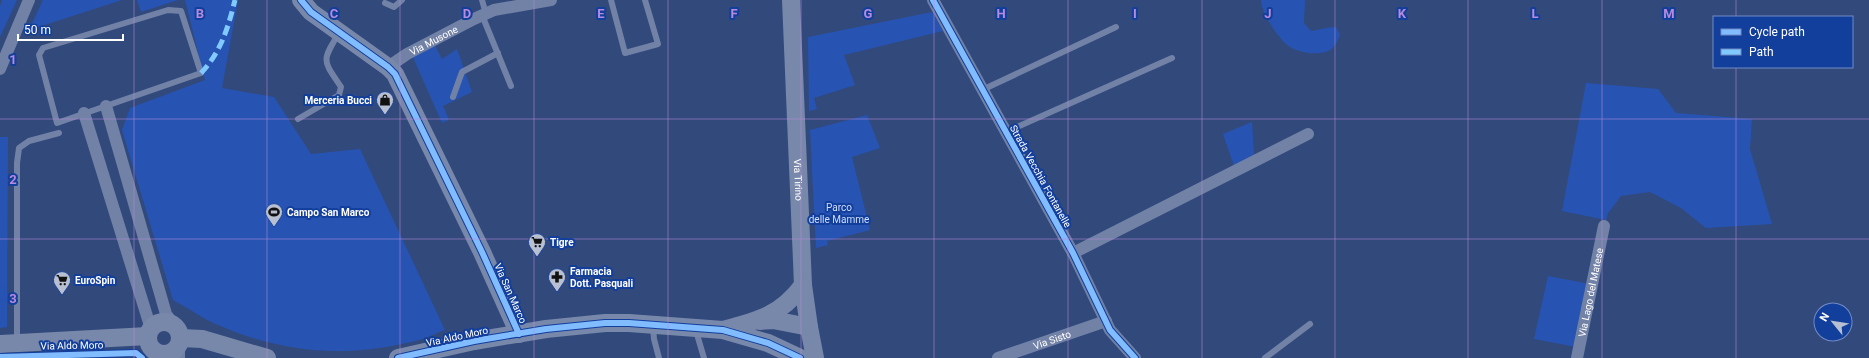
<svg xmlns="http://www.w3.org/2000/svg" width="1869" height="358" viewBox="0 0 1869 358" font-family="Roboto,sans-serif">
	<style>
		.green { fill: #2754b2 }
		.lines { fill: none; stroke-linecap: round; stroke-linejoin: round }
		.lane { stroke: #7282a6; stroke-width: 6 }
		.street { stroke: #7282a6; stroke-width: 12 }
		.secondary { stroke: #7888aa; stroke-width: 18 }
		.quiet { stroke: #80caff; stroke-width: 5; stroke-dasharray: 10 5; stroke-linecap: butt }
		.cycleway-casing { stroke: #123e9c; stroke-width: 8 }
		.cycleway { stroke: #80bcff; stroke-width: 6 }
		.grid { fill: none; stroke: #b68bdc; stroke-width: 1; stroke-opacity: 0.55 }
		.labels { text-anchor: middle; stroke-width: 4; stroke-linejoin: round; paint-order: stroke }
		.street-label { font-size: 10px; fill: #fff; stroke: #123e9c }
		.poi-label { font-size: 10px; font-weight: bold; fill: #fff; stroke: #123e9c; text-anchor: start }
		.park-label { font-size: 10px; fill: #d0dffe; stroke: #123e9c }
		.grid-label { font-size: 13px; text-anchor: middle; font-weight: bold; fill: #b68bdc; stroke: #123e9c; stroke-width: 4; stroke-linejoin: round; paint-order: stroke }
	</style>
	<rect width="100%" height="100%" fill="#32497c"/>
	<g class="green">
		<path d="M 2,0 L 17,0 L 0,37 L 0,6 Z"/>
		<path d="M 43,0 L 122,0 L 29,30 Z"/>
		<path d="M 137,0 L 178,0 L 141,12 Z"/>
		<path d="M 185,0 L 238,0 L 222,88 L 274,97 L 311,154 L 360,149 L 445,330 C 434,334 423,340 411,342 C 342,358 283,353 218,325 C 203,319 188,308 173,300 L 122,130 L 130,108 L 205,80 Z"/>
		<path d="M 1261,0 L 1305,0 L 1304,23 L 1311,31 C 1320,30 1327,27 1336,27 L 1340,35 C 1338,40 1335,47 1330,50 C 1320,56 1299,53 1290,47 C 1279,40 1261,13 1261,0 Z"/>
		<path d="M 932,12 L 943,31 L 844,55 L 855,85 L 814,98 L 817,109 L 809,111 L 808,37 Z"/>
		<path d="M 434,44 L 442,59 L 457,49 L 472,92 L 443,106 L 449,120 L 442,123 L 412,55 Z"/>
		<path d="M 1586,83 L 1658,89 L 1676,113 L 1752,119 L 1750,149 L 1772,224 L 1706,228 L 1681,208 L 1650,192 L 1621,196 L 1608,213 L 1606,220 L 1562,211 Z"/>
		<path d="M 867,115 L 880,148 L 852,157 L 870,230 L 827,241 L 828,245 L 816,248 L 810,130 Z"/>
		<path d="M 1252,122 L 1254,155 L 1234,166 L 1223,134 Z"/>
		<path d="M 0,137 L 8,137 L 7,327 L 0,328 Z"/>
		<path d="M 1548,276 L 1590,284 L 1576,347 L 1534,339 Z"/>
	</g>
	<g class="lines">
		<g class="lane">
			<path d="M 482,0 L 486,14"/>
			<path d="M 611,0 L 625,53 L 658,44 L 645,0"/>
			<path d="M 385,3 L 394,7 L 402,0"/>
			<path d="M 168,10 L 181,11 L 201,73 L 57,123 L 39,55 L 43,48 Z"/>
			<path d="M 482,15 L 511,86"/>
			<path d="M 982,90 L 1116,27"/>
			<path d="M 453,97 L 462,72 L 498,53"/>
			<path d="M 298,119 L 339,95 L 341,87 C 323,60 321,62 339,33"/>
			<path d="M 1006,132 L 1172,58"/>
			<path d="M 653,327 L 654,339 L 659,358"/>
			<path d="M 696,331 L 704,358"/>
			<path d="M 17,342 L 17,163 L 19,148 L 29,141 L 59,133"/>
			<path d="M 1265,358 L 1310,324"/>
		</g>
		<g class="street">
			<path d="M 933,0 L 1073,253 L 1110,330 L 1135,358"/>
			<path id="s1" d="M 388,67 L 407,54 L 474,19 L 494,10 L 551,0"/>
			<path d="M 0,69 L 29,0"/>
			<path d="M 106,106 L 166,314 L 173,324"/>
			<path d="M 84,113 L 151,329"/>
			<path d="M 1073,253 L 1308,134"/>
			<path d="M 158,353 L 160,358"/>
			<path d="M 179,358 L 179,346"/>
			<path id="s2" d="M 998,358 L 1106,321"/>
			<path id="s3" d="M 1577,358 L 1604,226"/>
		</g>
		<g class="secondary">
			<path d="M 301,0 L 311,12 L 388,67 L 395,74 L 482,252 L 519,334"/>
			<path id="s4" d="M 791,0 L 803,285 L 809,327 L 815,358"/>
			<path d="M 760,321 L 773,320 L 809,327"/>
			<circle cx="164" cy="338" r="16"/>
			<path d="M 723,330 C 758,321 781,315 803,285"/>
			<path d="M 181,338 L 202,339 L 267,358"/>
			<path d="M 0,344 L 148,336"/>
			<path d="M 398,358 L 474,341 L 546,329 L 605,323 L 629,323 L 723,330 L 768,343 L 800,358"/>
		</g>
		<path class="quiet" d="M 201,73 C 221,52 228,28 235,0"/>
		<g class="cycleway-casing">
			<g id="cycleway">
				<path d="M 301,0 L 311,12 L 388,67 L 395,74 L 482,252 L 519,334"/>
				<path d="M 933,0 L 1073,253 L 1110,330 L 1135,358"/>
				<path d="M 0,357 L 136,353 L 142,358"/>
				<path d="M 398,358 L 474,341 L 546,329 L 605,323 L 629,323 L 723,330 L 768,343 L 800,358"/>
			</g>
		</g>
		<use href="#cycleway" class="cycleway"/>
	</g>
	<path class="grid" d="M 134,0 L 134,358M 267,0 L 267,358M 400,0 L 400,358M 534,0 L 534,358M 668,0 L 668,358M 801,0 L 801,358M 934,0 L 934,358M 1068,0 L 1068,358M 1202,0 L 1202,358M 1335,0 L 1335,358M 1468,0 L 1468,358M 1602,0 L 1602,358M 1736,0 L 1736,17M 1736,67 L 1736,358M 0,119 L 1869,119M 0,239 L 1869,239"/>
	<defs>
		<g id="shop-pin" transform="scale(0.9)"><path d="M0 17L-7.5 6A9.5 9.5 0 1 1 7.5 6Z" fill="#b7bfd1" stroke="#123e9c"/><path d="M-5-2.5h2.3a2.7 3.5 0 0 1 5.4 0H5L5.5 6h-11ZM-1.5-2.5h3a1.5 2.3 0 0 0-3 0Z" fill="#111"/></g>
		<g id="stadium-pin" transform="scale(0.9)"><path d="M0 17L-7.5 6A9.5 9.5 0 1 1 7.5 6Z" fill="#b7bfd1" stroke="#123e9c"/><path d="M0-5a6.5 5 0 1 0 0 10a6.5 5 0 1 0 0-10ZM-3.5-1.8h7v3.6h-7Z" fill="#111"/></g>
		<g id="supermarket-pin" transform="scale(0.9)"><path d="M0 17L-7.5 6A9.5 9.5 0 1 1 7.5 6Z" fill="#b7bfd1" stroke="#123e9c"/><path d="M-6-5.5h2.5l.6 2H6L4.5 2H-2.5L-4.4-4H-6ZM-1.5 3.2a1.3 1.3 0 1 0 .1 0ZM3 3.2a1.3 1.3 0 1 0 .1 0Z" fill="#111"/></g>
		<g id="pharmacy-pin" transform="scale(0.9)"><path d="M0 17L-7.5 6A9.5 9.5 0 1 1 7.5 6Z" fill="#b7bfd1" stroke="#123e9c"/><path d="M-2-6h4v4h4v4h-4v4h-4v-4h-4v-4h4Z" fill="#111"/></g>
	</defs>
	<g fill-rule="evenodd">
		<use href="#shop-pin" x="385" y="100"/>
		<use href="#stadium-pin" x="274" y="212"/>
		<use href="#supermarket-pin" x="537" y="242"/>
		<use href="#pharmacy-pin" x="557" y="277"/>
		<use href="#supermarket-pin" x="62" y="280"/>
	</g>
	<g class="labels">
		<g class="street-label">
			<text dy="4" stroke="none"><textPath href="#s1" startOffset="53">Via Musone</textPath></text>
			<text transform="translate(1041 176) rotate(61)" y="4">Strada Vecchia Fontanelle</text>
			<text dy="4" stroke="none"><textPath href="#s4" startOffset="180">Via Tirino</textPath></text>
			<text dy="4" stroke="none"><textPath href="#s3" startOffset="67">Via Lago del Matese</textPath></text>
			<text transform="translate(511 293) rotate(66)" y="4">Via San Marco</text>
			<text transform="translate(457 336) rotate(-12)" y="4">Via Aldo Moro</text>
			<text dy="4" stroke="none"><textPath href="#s2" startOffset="57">Via Sisto</textPath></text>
			<text transform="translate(72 345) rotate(-1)" y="4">Via Aldo Moro</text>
		</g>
		<g class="poi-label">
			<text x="372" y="104" text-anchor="end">Merceria Bucci</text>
			<text x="287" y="216">Campo San Marco</text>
			<text x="550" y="246">Tigre</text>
			<text x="570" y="275">Farmacia<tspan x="570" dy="12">Dott. Pasquali</tspan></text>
			<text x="75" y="284">EuroSpin</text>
		</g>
		<g class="park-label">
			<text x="839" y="211">Parco<tspan x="839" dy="12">delle Mamme</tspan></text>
		</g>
	</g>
	<g class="grid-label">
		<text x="200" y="18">B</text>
		<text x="334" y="18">C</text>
		<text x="467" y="18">D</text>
		<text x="601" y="18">E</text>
		<text x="734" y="18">F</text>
		<text x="868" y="18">G</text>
		<text x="1001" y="18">H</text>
		<text x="1135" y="18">I</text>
		<text x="1268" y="18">J</text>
		<text x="1402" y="18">K</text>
		<text x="1535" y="18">L</text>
		<text x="1669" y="18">M</text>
		<text x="13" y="64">1</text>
		<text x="13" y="184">2</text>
		<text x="13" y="303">3</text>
	</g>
	<rect x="1713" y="16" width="140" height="52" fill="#123e9c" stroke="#718bc4"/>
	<rect x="1721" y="29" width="20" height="6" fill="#80bcff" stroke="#718bc4"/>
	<text x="1749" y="36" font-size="12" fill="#ffffff">Cycle path</text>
	<rect x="1721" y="49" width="20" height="6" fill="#80caff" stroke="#718bc4"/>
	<text x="1749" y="56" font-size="12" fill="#ffffff">Path</text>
	<g transform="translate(1833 322) rotate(300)"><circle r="19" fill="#123e9c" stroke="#718bc4"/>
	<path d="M0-3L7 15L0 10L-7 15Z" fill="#b7bfd1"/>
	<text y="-6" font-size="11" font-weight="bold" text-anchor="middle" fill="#ffffff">N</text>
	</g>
	<path d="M18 34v6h105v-6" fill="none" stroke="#ffffff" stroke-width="2"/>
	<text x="24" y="34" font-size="12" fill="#ffffff" stroke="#123e9c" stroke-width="3" paint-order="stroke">50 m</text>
</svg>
